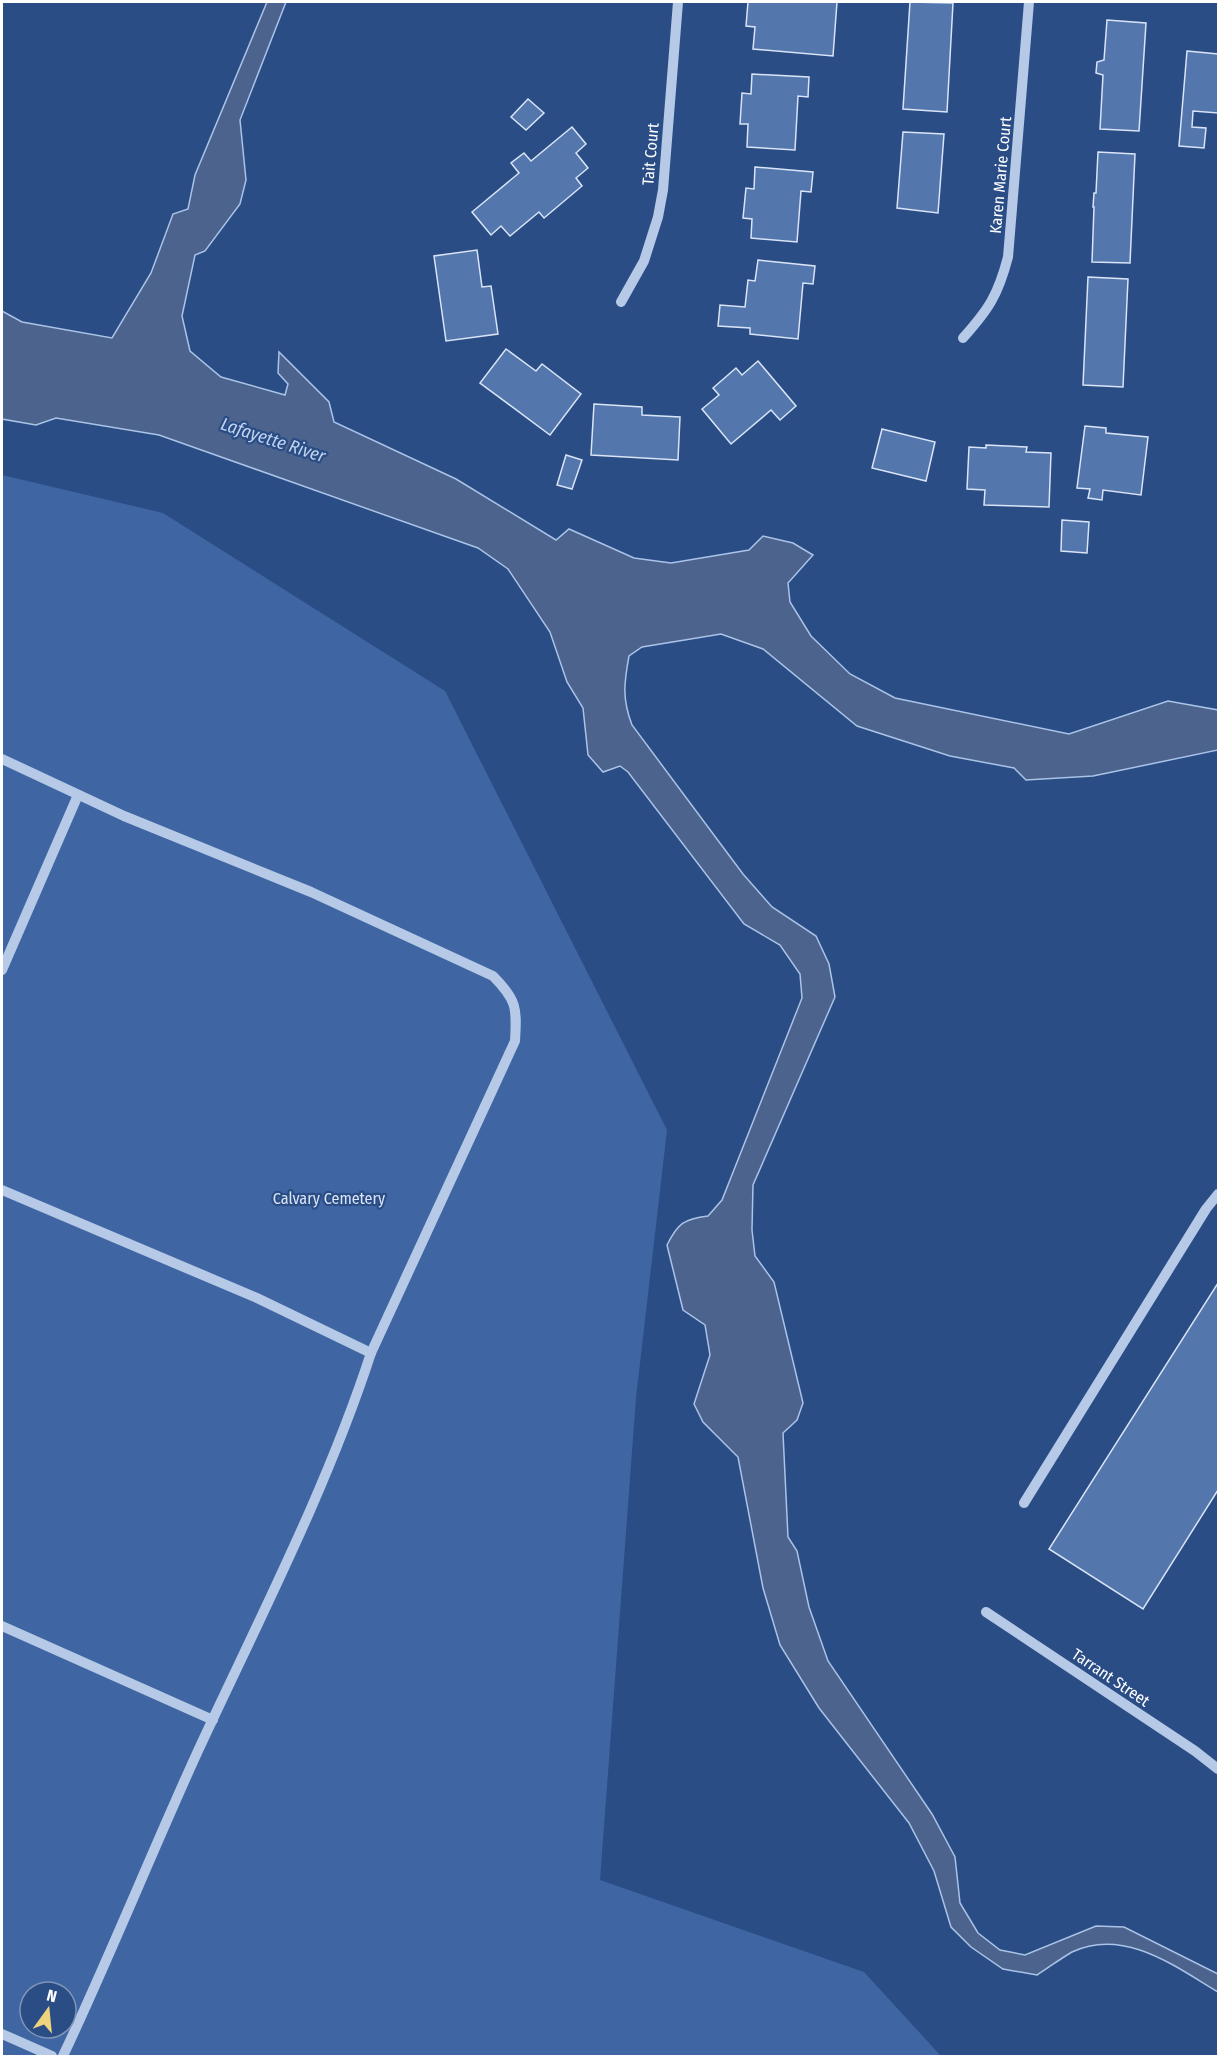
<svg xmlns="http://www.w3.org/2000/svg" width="1220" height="2058" viewBox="0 0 1220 2058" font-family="'Fira Sans Condensed',sans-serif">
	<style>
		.green { fill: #3f66a2; fill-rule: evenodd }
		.water { fill: #4c648d; stroke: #aac3e7; stroke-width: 1.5 }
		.building { fill: #5376ad; stroke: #d9e4f6; stroke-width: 1.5 }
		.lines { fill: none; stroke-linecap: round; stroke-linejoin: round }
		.minor { stroke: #b6c9e7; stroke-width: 10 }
		.labels { text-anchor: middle; stroke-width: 4.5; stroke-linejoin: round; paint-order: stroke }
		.street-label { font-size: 16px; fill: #fff; stroke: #2a4d86 }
		.park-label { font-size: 16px; fill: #d9e4f6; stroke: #2a4d86 }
		.water-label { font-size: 18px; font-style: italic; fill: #c1d3ef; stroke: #2a4d86 }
	</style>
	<rect width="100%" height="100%" fill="#2a4d86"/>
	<path class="green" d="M 2,475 L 163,513 L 445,691 L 667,1130 L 636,1398 L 600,1880 L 864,1972 L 941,2056 L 2,2056 ZM 30,1992 L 66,1992 L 66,2028 L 30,2028 Z"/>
	<path class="water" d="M 267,2 L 286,2 L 240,120 L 246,180 L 240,204 L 205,251 L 195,255 L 182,316 L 190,351 L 221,377 L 285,395 L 288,384 L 278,373 L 279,352 L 329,402 L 334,422 L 456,479 L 556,540 L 569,529 L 634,558 L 671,563 L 749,550 L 763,536 L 793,543 L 813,555 L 788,583 L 790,602 L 811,636 L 850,674 L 895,698 L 1069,734 L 1168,701 L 1218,710 L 1218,750 L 1093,776 L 1026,780 L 1014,768 L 950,756 L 857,726 L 763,649 L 721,634 L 642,647 L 629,656 C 624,683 622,699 632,725 L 743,874 L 772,907 L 816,936 L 829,964 L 835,997 L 753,1185 L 752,1230 L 755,1256 L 774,1282 L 803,1403 L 797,1420 L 783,1433 L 788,1537 L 797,1551 L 809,1607 L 828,1661 L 932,1814 L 955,1857 L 960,1903 L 978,1933 L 1000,1950 L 1025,1955 L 1096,1926 L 1124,1927 L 1218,1974 L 1218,1992 C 1176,1967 1124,1927 1072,1952 C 1060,1959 1048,1968 1037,1975 L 1003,1969 L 971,1947 L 951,1927 L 934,1871 L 909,1823 L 819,1708 L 780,1645 L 763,1588 L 738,1457 L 703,1422 L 694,1404 L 710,1355 L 705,1325 L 683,1310 L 667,1245 C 678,1223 684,1219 708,1216 L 722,1200 L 802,998 L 800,974 L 780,945 L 744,924 L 628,772 L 620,766 L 603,772 L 588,755 L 583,708 L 567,682 L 550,632 L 508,569 L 478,548 L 159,435 L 56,418 L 36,425 L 2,419 L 2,311 L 22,322 L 112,338 L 151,273 L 173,214 L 188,209 L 195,175 Z"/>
	<g class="building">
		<path d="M 748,2 L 837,2 L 833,56 L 753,49 L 755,27 L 746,26 Z"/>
		<path d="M 910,2 L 953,3 L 947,112 L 903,109 Z"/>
		<path d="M 1107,20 L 1146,23 L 1139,131 L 1100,129 L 1103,75 L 1096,73 L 1097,62 L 1104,60 Z"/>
		<path d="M 1187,51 L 1218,54 L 1218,113 L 1193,111 L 1192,127 L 1206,128 L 1204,148 L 1179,146 Z"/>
		<path d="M 752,74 L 809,77 L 808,97 L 798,96 L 795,150 L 747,147 L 748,124 L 740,124 L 742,93 L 751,94 Z"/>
		<path d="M 528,99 L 544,113 L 526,130 L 511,117 Z"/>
		<path d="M 572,127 L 586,144 L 576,153 L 588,168 L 576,178 L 582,186 L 544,218 L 539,212 L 510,236 L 501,226 L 491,235 L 472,212 L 519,173 L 511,163 L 524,153 L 531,161 Z"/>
		<path d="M 903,132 L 944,134 L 938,213 L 897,208 Z"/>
		<path d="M 1098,152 L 1135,154 L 1130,263 L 1092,262 L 1094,207 L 1093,207 L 1094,193 L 1096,193 Z"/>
		<path d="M 755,167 L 813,172 L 811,192 L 801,191 L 797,242 L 751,238 L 752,219 L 743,218 L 746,188 L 754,189 Z"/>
		<path d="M 477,250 L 482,287 L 491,286 L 498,334 L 446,341 L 434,256 Z"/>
		<path d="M 758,260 L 815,266 L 813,284 L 803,283 L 798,339 L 750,334 L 750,328 L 718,326 L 720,305 L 745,307 L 748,280 L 755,281 Z"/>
		<path d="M 1088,277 L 1128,279 L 1123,387 L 1083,385 Z"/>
		<path d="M 506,349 L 536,371 L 542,364 L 581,394 L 550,435 L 480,383 Z"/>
		<path d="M 758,361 L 796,406 L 780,420 L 771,410 L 731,444 L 702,409 L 719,395 L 713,388 L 736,368 L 742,375 Z"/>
		<path d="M 594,404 L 642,407 L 642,415 L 680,417 L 678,460 L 591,455 Z"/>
		<path d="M 1085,426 L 1106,428 L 1106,433 L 1148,437 L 1141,495 L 1103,490 L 1102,500 L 1088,498 L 1090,489 L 1077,488 Z"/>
		<path d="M 882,429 L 935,442 L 926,481 L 872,468 Z"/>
		<path d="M 986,445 L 1027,447 L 1026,452 L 1051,453 L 1049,507 L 984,505 L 985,490 L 967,489 L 969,447 L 986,448 Z"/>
		<path d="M 566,455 L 582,460 L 572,489 L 557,485 Z"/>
		<path d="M 1062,520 L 1089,522 L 1087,553 L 1061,551 Z"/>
		<path d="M 1218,1283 L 1218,1490 L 1143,1609 L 1049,1549 Z"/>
	</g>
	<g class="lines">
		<g class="minor">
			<path d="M 621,302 L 644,261 L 658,217 L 663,190 L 678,2"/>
			<path d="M 963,338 C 989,309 998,295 1008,257 L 1029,2"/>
			<path d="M 2,759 L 124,816 L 311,892 L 493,976 C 517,1000 517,1008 515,1041 L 371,1353 C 326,1491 258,1621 197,1753 C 151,1854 110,1956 63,2056"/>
			<path d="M 2,970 L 78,795"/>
			<path d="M 2,1190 L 257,1298 L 371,1353"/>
			<path d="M 1024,1503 L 1206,1209 L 1218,1194"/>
			<path d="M 986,1612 L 1195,1751 L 1218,1769"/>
			<path d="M 2,1626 L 213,1720"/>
			<path d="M 2,2034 L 52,2056"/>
		</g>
	</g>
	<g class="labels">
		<g class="street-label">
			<text transform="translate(650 154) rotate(-85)" y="6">Tait Court</text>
			<text transform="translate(1000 175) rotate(-85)" y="6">Karen Marie Court</text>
			<text transform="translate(1111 1677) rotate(34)" y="6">Tarrant Street</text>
		</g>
		<g class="park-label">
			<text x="329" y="1204">Calvary Cemetery</text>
		</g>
		<g class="water-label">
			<text transform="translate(273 440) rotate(18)" y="6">Lafayette River</text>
		</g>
	</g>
	<rect width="1220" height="2058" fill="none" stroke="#ffffff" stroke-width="6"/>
	<g transform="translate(48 2010) rotate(15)"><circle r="28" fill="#2a4d86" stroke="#7f94b6" stroke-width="1.5"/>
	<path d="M0-4.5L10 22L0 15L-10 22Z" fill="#eed47d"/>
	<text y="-9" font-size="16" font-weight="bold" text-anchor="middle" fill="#ffffff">N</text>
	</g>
</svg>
